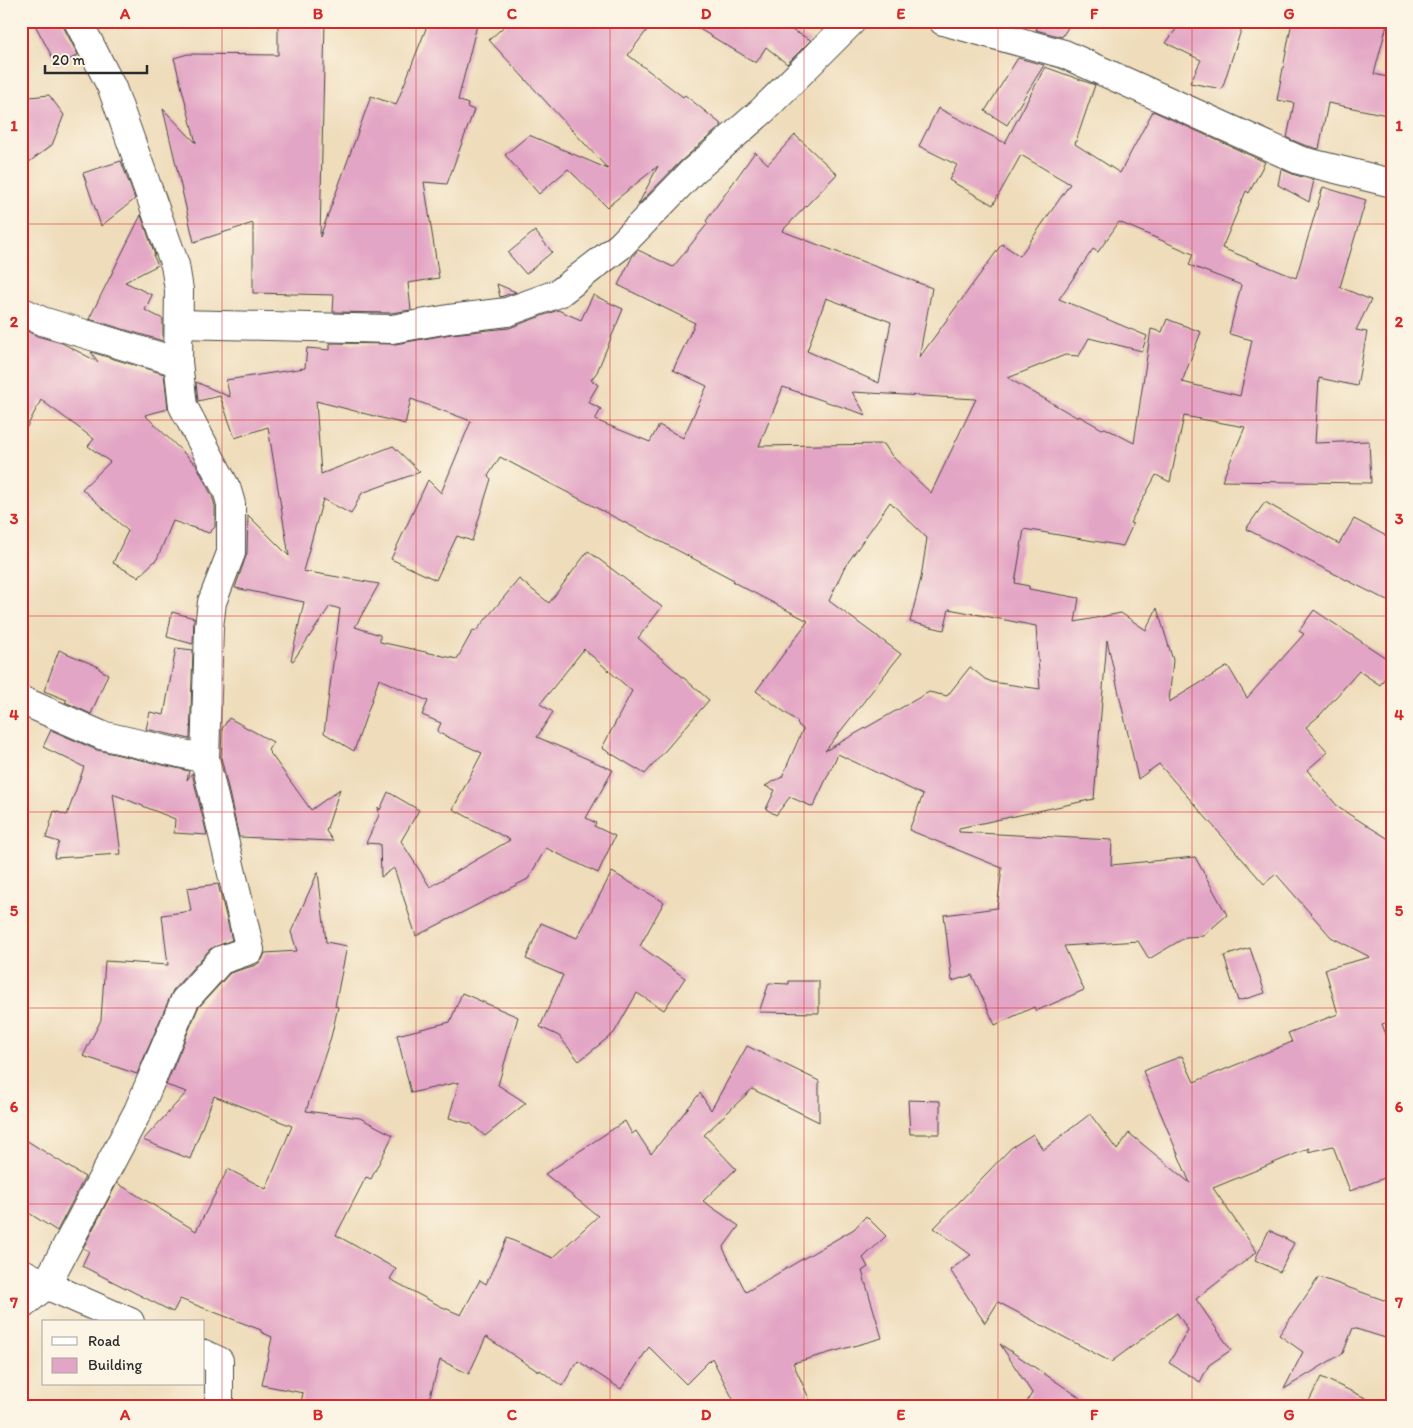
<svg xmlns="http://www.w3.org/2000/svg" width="1413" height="1428" viewBox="0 0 1413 1428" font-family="Itim,sans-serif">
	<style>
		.building { fill: #e3a5c5; fill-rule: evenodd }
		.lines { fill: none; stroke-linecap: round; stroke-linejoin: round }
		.minor-casing { stroke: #484640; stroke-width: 30 }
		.minor { stroke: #fff; stroke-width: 28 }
		.grid { fill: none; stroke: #d62828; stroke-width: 1; stroke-opacity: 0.55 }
		.neatline { fill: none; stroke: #d62828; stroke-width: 2 }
		.grid-label { font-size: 16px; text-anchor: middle; font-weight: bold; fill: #d62828 }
	</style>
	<rect width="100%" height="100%" fill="#fcf5e5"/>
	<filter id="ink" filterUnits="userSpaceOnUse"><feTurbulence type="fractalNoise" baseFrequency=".02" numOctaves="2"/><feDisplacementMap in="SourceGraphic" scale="10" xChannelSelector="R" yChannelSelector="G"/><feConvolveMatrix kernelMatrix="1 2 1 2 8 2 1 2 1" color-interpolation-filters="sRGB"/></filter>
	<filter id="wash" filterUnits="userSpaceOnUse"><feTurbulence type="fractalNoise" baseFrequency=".0096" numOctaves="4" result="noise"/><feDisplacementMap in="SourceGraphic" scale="20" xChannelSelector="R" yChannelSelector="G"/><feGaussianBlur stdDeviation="1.12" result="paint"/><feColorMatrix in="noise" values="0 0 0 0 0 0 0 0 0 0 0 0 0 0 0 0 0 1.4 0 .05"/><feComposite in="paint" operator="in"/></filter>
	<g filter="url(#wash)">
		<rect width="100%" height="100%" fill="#eedcba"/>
		<g id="blocks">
			<g class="building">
				<path d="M 33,21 L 63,21 L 64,28 L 78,55 L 57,66 Z"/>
				<path d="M 278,21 L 325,21 L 320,237 L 371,96 L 396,105 L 429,21 L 478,21 L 458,100 L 468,104 L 467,107 L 474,110 L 447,184 L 424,182 L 439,278 L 408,283 L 411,310 L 391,313 L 333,312 L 334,295 L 253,293 L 253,223 L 194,242 L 163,109 L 196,143 L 174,58 L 188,54 L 278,55 Z"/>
				<path d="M 510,21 L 654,21 L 628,55 L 683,97 L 685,95 L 722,125 L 681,161 L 638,205 L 658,166 L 607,207 L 568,169 L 539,194 L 505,155 L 529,135 L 608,169 L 489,40 Z"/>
				<path d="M 686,21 L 781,21 L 780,24 L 811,40 L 787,64 L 766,47 L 756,63 Z"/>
				<path d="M 1041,21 L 1072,21 L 1062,37 L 1036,30 Z"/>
				<path d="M 1182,21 L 1244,21 L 1222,89 L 1190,83 L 1201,60 L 1166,43 Z"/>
				<path d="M 1292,21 L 1388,21 L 1374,74 L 1392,78 L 1392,116 L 1328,103 L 1319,149 L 1304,145 L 1287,138 L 1294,103 L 1277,100 Z"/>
				<path d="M 1018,58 L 1044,65 L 1007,125 L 985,111 Z"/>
				<path d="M 1045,67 L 1095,85 L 1075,144 L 1120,173 L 1153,111 L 1265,162 L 1249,193 L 1246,191 L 1222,248 L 1296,278 L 1323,187 L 1366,200 L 1340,287 L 1371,300 L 1356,330 L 1367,332 L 1357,386 L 1319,378 L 1315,443 L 1369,441 L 1371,483 L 1222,481 L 1245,427 L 1184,416 L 1170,482 L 1156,475 L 1130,523 L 1133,524 L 1123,546 L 1024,529 L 1015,583 L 1029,586 L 1029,589 L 1079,598 L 1075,622 L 1121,613 L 1146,630 L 1157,608 L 1173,660 L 1169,702 L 1228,666 L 1247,698 L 1304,634 L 1299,631 L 1314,610 L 1392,662 L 1392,668 L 1380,685 L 1359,671 L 1320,715 L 1306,727 L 1328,752 L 1307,770 L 1339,808 L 1392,841 L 1392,1021 L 1382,1024 L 1392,1050 L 1392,1175 L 1350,1191 L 1333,1146 L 1308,1152 L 1310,1148 L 1213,1188 L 1257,1252 L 1196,1299 L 1231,1350 L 1209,1365 L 1200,1382 L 1169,1363 L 1188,1330 L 1177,1313 L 1111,1362 L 998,1302 L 985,1323 L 950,1270 L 971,1255 L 934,1228 L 1011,1148 L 1033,1134 L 1043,1150 L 1090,1114 L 1117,1150 L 1129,1133 L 1190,1183 L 1143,1071 L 1182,1056 L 1194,1082 L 1292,1042 L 1288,1033 L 1338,1014 L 1325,969 L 1370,957 L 1331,937 L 1276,874 L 1264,884 L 1159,764 L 1138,779 L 1107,640 L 1094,799 L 959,828 L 959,832 L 1112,840 L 1111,865 L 1195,857 L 1227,915 L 1203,936 L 1186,937 L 1149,959 L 1138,941 L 1064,946 L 1084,990 L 1036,1011 L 1034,1007 L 995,1025 L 972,975 L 952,981 L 944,915 L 997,908 L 1002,868 L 909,830 L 923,795 L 838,754 L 813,807 L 790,797 L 776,815 L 766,809 L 775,790 L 765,786 L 782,777 L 803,729 L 797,724 L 798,722 L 756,691 L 808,621 L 733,582 L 734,580 L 500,457 L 488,476 L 491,479 L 472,541 L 457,536 L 436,580 L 391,559 L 428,480 L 441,493 L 471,421 L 411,399 L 405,424 L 316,401 L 321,474 L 393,446 L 420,472 L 362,493 L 351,514 L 323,499 L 303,571 L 379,584 L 355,627 L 380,635 L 380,642 L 457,659 L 473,630 L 476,631 L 519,579 L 549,603 L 588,551 L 662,607 L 638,638 L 709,700 L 645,774 L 602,748 L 632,691 L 584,649 L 540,704 L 553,712 L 537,737 L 613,770 L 586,818 L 596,823 L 594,826 L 615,836 L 598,873 L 546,848 L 528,879 L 416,936 L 394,868 L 381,877 L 380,844 L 366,843 L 379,815 L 378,807 L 380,810 L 388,792 L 419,810 L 401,841 L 430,887 L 510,840 L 453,809 L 482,753 L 437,732 L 441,723 L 422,715 L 428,701 L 379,679 L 354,751 L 324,733 L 340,609 L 330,606 L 293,661 L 291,660 L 304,602 L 235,588 L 247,553 L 248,515 L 289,556 L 268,427 L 235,438 L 220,396 L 198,401 L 196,382 L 230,397 L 226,380 L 305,368 L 307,348 L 330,350 L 330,343 L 395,344 L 451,334 L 509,328 L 558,310 L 581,320 L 593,295 L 623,309 L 597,372 L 591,380 L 598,385 L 588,402 L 601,409 L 595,420 L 650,442 L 659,425 L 683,438 L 707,386 L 673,370 L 695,323 L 618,285 L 632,257 L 638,250 L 673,267 L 708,223 L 706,221 L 755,152 L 768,164 L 795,135 L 837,174 L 782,231 L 932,288 L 919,358 L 1002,244 L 1020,256 L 1070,184 L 1021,155 L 993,205 L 949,180 L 957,165 L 919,146 L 938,108 L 1005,143 ZM 1119,222 L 1193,254 L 1189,265 L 1241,285 L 1229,334 L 1252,340 L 1240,396 L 1182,382 L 1201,332 L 1167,319 L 1162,332 L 1151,329 L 1134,443 L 1105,428 L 1102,429 L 1079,416 L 1078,418 L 1008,378 L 1065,355 L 1079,356 L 1089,338 L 1142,351 L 1147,336 L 1059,299 L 1093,249 L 1098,252 ZM 826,298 L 891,322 L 879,383 L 807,351 ZM 783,387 L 866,415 L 852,392 L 976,399 L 931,493 L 892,456 L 884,444 L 759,446 ZM 890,502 L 927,538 L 921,578 L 910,622 L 944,630 L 949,609 L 1036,626 L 1040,689 L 992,682 L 985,679 L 970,667 L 947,696 L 929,692 L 825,751 L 901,654 L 829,601 L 844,568 Z"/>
				<path d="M 49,95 L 64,115 L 52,145 L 21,168 L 21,98 Z"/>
				<path d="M 121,161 L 135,199 L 101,226 L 83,173 Z"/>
				<path d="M 1281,169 L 1295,175 L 1314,180 L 1309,202 L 1278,185 Z"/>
				<path d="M 141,215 L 155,255 L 153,255 L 158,265 L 125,282 L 152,295 L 145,310 L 163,319 L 163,341 L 89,319 Z"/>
				<path d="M 535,231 L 552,252 L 526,274 L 508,253 Z"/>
				<path d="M 497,284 L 516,292 L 500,297 Z"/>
				<path d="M 21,328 L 37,336 L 62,343 L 98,362 L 91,352 L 164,374 L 168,409 L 145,415 L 197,466 L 212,496 L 215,506 L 215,527 L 209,533 L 173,521 L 157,559 L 138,577 L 113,563 L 128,531 L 82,489 L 110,462 L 88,446 L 94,439 L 41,400 L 21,438 Z"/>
				<path d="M 1265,502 L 1339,544 L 1354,519 L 1392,539 L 1392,603 L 1246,529 Z"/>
				<path d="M 172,612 L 194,618 L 193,644 L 167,637 Z"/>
				<path d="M 176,648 L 193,650 L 190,739 L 146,729 L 150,712 L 164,715 Z"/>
				<path d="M 59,650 L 99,667 L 99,669 L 108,674 L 91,714 L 65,702 L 67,700 L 44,691 Z"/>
				<path d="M 229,718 L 273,742 L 268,750 L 311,810 L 340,789 L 326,831 L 333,841 L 239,837 L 221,757 L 222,729 Z"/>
				<path d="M 51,730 L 97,750 L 189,771 L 187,780 L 192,773 L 207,835 L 174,833 L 175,819 L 113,794 L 121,854 L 54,858 L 59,842 L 46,838 L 54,811 L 67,815 L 84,767 L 43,747 Z"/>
				<path d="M 318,872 L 326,942 L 347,946 L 335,1006 L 338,1007 L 331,1037 L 306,1111 L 360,1118 L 393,1135 L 371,1179 L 366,1177 L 336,1235 L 396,1269 L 390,1279 L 440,1306 L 461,1315 L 480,1280 L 486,1284 L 507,1238 L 553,1258 L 598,1216 L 545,1174 L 625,1121 L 632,1134 L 636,1131 L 651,1154 L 700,1093 L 711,1110 L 747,1046 L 819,1081 L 819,1122 L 752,1089 L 704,1135 L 736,1169 L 703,1201 L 739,1226 L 723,1248 L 746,1292 L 854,1229 L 866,1216 L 886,1236 L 863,1258 L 868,1267 L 862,1271 L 882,1338 L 793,1363 L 813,1407 L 737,1407 L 712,1358 L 686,1384 L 649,1347 L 621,1389 L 578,1361 L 562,1386 L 540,1370 L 539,1372 L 486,1337 L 469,1374 L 440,1360 L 427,1407 L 300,1407 L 303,1393 L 262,1385 L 272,1337 L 261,1332 L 261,1330 L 180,1299 L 173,1312 L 82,1266 L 89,1251 L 83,1248 L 117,1183 L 196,1231 L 228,1169 L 266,1189 L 292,1126 L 214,1096 L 190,1159 L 143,1140 L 187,1092 L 166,1085 L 198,1008 L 230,973 L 256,965 L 262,960 L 265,953 L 297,951 L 291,932 Z"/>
				<path d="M 612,872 L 664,902 L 640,946 L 685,978 L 664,1010 L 637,993 L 614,1033 L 579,1061 L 559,1036 L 540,1027 L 563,975 L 526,959 L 541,923 L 577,938 Z"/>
				<path d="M 218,884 L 232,940 L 210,949 L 173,990 L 137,1074 L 83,1056 L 101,1020 L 105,961 L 168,965 L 162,915 L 191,911 L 187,888 Z"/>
				<path d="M 1250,948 L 1265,993 L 1238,1001 L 1224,956 Z"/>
				<path d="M 789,981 L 819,981 L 819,1013 L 759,1012 L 769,983 L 789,984 Z"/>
				<path d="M 462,993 L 518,1017 L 498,1085 L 526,1103 L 485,1136 L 471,1124 L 449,1118 L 459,1082 L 411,1093 L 397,1035 L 450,1022 Z"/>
				<path d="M 908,1100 L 940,1101 L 940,1134 L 910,1134 Z"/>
				<path d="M 21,1137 L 85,1177 L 57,1231 L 21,1208 Z"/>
				<path d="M 1269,1230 L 1294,1243 L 1280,1272 L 1255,1260 Z"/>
				<path d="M 1319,1277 L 1392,1303 L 1392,1340 L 1353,1328 L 1343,1353 L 1284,1389 L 1303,1352 L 1279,1335 Z"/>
				<path d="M 1000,1344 L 1094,1407 L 1024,1407 L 1032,1393 Z"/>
				<path d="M 1321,1377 L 1385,1407 L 1306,1407 Z"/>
			</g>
		</g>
	</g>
	<g filter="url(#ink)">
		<use href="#blocks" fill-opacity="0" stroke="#484640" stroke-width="1"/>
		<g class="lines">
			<g class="minor-casing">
				<g id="minor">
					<path d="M 943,21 L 1064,54 L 1299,160 L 1392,183"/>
					<path d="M 21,311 L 42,321 L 178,362"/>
					<path d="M 179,324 L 392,329 L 449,319 L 507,312 L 559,293 L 620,246 L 692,172 L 762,111 L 852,21"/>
					<path d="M 21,700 L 101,735 L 205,759"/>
					<path d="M 21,1272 L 46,1285 L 130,1322"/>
					<path d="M 21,1306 L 46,1285 L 138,1111 L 185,1000 L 221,960 L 250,950 L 205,759 L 209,627 L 212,602 L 231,553 L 231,504 L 227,490 L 183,406 L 178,362 L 179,290 L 175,265 L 112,88 L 78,21"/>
					<path d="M 204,1354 L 219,1361 L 219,1407"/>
				</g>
			</g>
			<use href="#minor" class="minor"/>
		</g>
	</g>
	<path class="grid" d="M 222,21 L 222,1407M 416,21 L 416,1407M 610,21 L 610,1407M 804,21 L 804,1407M 998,21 L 998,1407M 1192,21 L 1192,1407M 21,224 L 1392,224M 21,420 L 1392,420M 21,616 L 1392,616M 21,812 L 1392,812M 21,1008 L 1392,1008M 21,1204 L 1392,1204"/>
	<rect width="1413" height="1428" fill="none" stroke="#fcf5e5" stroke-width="55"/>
	<rect x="42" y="1320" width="162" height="65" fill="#fcf5e5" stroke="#a8a49b"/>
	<rect x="52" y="1337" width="25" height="8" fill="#ffffff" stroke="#a8a49b"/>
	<text x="88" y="1346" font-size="15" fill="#2b2b2b">Road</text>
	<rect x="52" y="1358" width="25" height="15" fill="#e3a5c5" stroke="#a8a49b"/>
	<text x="88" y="1370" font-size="15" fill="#2b2b2b">Building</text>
	<path d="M45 65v8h102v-8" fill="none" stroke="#2b2b2b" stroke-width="2.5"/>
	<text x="52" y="65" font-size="15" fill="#2b2b2b" stroke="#fcf5e5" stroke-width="4" paint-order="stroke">20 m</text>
	<rect x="28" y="28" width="1358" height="1372" class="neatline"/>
	<g class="grid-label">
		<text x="125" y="19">A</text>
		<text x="318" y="19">B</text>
		<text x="512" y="19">C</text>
		<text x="706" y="19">D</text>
		<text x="901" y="19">E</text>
		<text x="1094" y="19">F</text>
		<text x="1289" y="19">G</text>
		<text x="14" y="131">1</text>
		<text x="1399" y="131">1</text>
		<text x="14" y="327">2</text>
		<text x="1399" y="327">2</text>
		<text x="14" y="524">3</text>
		<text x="1399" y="524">3</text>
		<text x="14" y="720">4</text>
		<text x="1399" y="720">4</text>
		<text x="14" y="916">5</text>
		<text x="1399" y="916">5</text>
		<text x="14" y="1112">6</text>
		<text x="1399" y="1112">6</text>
		<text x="14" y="1308">7</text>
		<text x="1399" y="1308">7</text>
		<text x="125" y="1420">A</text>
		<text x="318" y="1420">B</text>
		<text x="512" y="1420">C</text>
		<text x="706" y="1420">D</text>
		<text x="901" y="1420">E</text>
		<text x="1094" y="1420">F</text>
		<text x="1289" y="1420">G</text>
	</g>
</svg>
